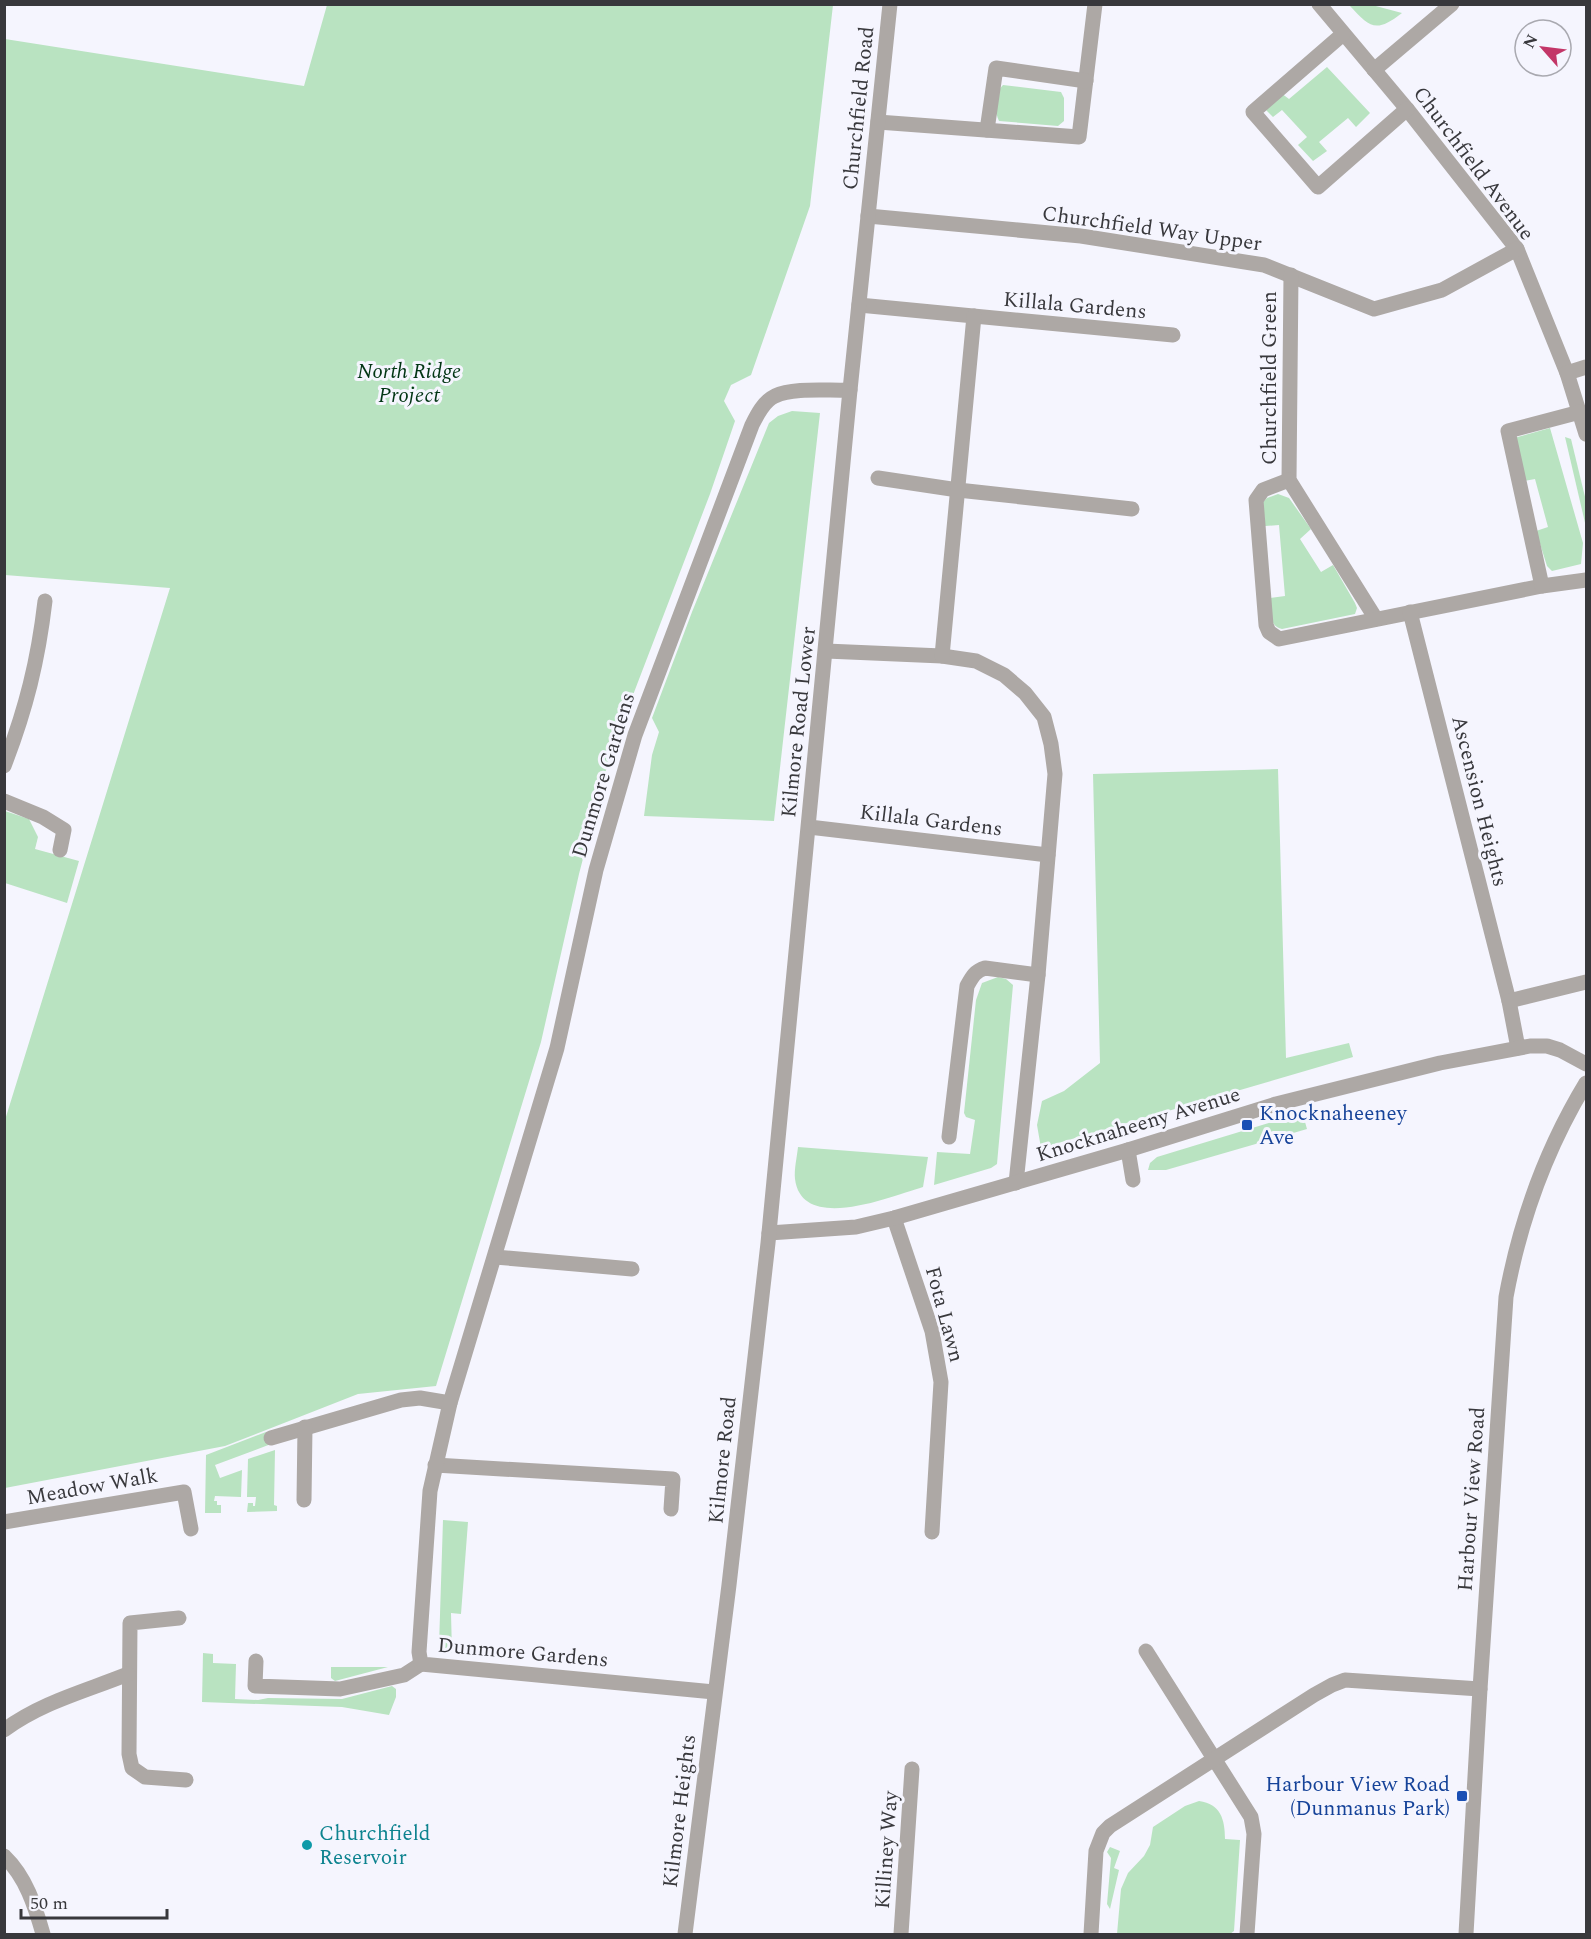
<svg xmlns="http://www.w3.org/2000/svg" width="1591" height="1939" viewBox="0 0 1591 1939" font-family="Spectral,serif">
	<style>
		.green { fill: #b9e3c1 }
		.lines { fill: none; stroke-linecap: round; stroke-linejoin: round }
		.minor { stroke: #ada8a5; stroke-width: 15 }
		.transit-dot { fill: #1a4fb4; stroke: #f5f5fe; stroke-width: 2 }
		.culture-dot { fill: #0f9aa8; stroke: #f5f5fe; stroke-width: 2 }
		.labels { text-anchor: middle; stroke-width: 6; stroke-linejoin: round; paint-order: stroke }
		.street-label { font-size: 21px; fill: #38383c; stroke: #f5f5fe }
		.park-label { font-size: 21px; font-style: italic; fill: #003513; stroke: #f5f5fe }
		.transit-label { font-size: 21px; fill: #164399; stroke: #f5f5fe; text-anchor: start }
		.culture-label { font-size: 21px; fill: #0d838f; stroke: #f5f5fe; text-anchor: start }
	</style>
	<rect width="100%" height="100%" fill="#f5f5fe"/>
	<g class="green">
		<path d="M 327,5 L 833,5 L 810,206 L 751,375 L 731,385 L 724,401 L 735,421 L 710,494 L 610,755 L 579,874 L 541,1042 L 436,1386 L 358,1394 L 225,1446 L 5,1488 L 5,1120 L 170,588 L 5,575 L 5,39 L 304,86 Z"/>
		<path d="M 1349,5 L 1372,5 L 1402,13 C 1375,34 1370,27 1349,5 Z"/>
		<path d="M 1327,67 L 1370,113 L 1356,127 L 1348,118 L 1319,142 L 1327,151 L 1313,161 L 1298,145 L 1307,137 L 1282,110 L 1273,117 L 1266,110 L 1281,93 L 1289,99 Z"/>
		<path d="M 1003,85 L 1061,92 L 1064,98 L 1064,121 L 1058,126 L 999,121 C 994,111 994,94 1003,85 Z"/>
		<path d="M 792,411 L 820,413 L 774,821 L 644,816 L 652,755 L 659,732 L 652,718 L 692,612 L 769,423 L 778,416 Z"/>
		<path d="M 1550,428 L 1583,543 L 1581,564 L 1552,571 L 1547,566 L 1536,531 L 1548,527 L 1535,479 L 1524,481 L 1514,438 Z"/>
		<path d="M 1565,437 L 1571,439 L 1586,501 L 1586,527 Z"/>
		<path d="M 1278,494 L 1289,498 L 1311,529 L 1300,539 L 1321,572 L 1333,565 L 1355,603 L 1357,608 L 1355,614 L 1282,629 C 1268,626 1271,610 1270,598 L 1285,596 L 1279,525 L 1265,526 L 1263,502 L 1267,498 Z"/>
		<path d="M 1278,769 L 1286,1058 L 1349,1043 L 1353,1057 L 1041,1148 L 1037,1125 L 1042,1101 L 1064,1091 L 1100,1063 L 1093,774 Z"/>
		<path d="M 5,811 L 29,819 L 38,837 L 35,849 L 79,861 L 67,903 L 5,883 Z"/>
		<path d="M 998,977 L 1006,979 L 1013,985 L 997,1164 L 991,1168 L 934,1185 L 937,1152 L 970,1154 L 975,1120 L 966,1117 L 964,1113 L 976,1000 L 982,983 Z"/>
		<path d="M 1285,1118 L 1298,1119 L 1305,1122 L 1307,1129 L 1166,1170 L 1148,1170 L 1150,1163 L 1157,1157 Z"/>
		<path d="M 798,1147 L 928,1157 L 923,1187 C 892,1196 802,1234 795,1179 C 794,1169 797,1157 798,1147 Z"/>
		<path d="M 266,1432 L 271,1444 L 215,1465 L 220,1478 L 242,1470 L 241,1497 L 215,1496 L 214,1501 L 217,1501 L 217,1505 L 221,1505 L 221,1513 L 205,1513 L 206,1455 Z"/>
		<path d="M 275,1450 L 274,1505 L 277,1506 L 277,1511 L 247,1512 L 248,1503 L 253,1503 L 253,1506 L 255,1506 L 256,1497 L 247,1497 L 248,1459 Z"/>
		<path d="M 443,1520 L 468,1522 L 461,1614 L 451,1613 L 452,1653 L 446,1653 L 439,1646 Z"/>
		<path d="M 203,1653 L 213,1654 L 213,1663 L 236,1664 L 235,1699 L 258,1700 L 268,1698 L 342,1699 L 392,1686 L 396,1689 L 396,1697 L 389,1715 L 342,1707 L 202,1702 Z"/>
		<path d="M 331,1667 L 388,1667 L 335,1681 L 331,1678 Z"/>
		<path d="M 1199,1801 C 1221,1804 1225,1820 1225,1839 L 1240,1840 L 1234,1931 L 1230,1934 L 1117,1934 L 1121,1889 L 1128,1873 L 1144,1856 L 1150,1845 L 1153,1827 L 1185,1806 Z"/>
		<path d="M 1110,1847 L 1120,1851 L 1114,1868 L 1119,1870 L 1110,1909 L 1107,1904 L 1111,1858 L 1107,1852 Z"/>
	</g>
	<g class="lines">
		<g class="minor">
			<path d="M 1319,4 L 1407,109 L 1517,249 L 1567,373 L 1586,434"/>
			<path d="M 1343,34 L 1253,112 L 1318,187 L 1407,109"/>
			<path d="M 1374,70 L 1452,4"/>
			<path d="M 878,122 L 1079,137 L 1095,4"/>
			<path d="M 987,130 L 996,68 L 1086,81"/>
			<path d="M 868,216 L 1081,236 L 1264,265 L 1374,309 L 1442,290 L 1517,249"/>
			<path d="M 1291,275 L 1289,480 L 1376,619"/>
			<path d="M 859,305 L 1173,335"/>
			<path d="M 1567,373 L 1586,367"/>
			<path d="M 878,478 L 958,490 L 1132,509"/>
			<path d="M 1289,480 L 1263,490 L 1256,500 L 1266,625 L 1269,632 L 1279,639 L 1542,586 L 1586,580"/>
			<path d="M 1542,586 L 1508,431 L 1580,412"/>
			<path d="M 1410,612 L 1509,1001 L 1518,1048"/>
			<path d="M 826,651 L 942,656 L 976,661 L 1004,675 L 1025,693 L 1044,717 L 1051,744 L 1055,774 L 1038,975 L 1016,1183"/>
			<path d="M 942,656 L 974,316"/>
			<path d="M 4,766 C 26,709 38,661 45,601"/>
			<path d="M 4,801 L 43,817 L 64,830 L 60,850"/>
			<path d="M 809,827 L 1048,855"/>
			<path d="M 1509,1001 L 1586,982"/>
			<path d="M 949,1137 L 967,986 C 972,977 975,971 985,968 L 1038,975"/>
			<path d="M 1128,1150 L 1133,1180"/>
			<path d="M 894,1218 L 932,1331 L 941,1382 L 932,1532"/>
			<path d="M 769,1233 L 856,1227 L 894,1218 L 1128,1150 L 1276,1104 L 1440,1063 L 1530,1046 L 1547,1046 L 1560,1050 L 1586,1064"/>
			<path d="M 495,1257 L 632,1269"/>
			<path d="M 271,1438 L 401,1400 L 420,1398 L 450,1403"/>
			<path d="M 435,1465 L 673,1479 L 671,1509"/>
			<path d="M 304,1500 L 305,1427"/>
			<path d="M 4,1522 L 184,1492 L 191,1529"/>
			<path d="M 179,1618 L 130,1623 L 129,1754 L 132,1768 L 145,1777 L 186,1780"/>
			<path d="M 1146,1651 L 1251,1817 L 1254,1834 L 1247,1934"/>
			<path d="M 256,1661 L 255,1686 L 340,1689 L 404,1675 L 421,1664"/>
			<path d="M 714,1692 L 421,1664 L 419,1652 L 430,1491 L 450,1403 L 557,1048 L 596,870 L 635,735 L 752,425 C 757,415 764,401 775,396 C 793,387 829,391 850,390"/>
			<path d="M 4,1730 C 42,1702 86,1691 128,1674"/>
			<path d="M 4,1856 C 26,1877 35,1906 43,1934"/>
			<path d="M 685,1934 L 729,1585 L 768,1243 L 850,390 L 890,4"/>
			<path d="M 901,1934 L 912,1769"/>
			<path d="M 1091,1934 L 1096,1851 L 1103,1833 L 1110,1826 L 1314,1695 L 1332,1685 L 1345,1680 L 1480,1689"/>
			<path d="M 1466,1934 L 1480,1689 L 1506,1297 C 1520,1221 1546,1149 1586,1083"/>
		</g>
	</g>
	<g class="transit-dot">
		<rect x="1241" y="1119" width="12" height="12" rx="3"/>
		<rect x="1456" y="1790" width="12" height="12" rx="3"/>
	</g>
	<circle class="culture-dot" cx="307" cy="1845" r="6"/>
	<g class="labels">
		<g class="street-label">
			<text transform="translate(858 108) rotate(-84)" y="7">Churchfield Road</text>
			<text transform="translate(1474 163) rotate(53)" y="7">Churchfield Avenue</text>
			<text transform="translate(1152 228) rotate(8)" y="7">Churchfield Way Upper</text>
			<text transform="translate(1075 305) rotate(5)" y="7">Killala Gardens</text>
			<text transform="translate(1269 378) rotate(-90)" y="7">Churchfield Green</text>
			<text transform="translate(798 722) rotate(-84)" y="7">Kilmore Road Lower</text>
			<text transform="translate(603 775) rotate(-73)" y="7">Dunmore Gardens</text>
			<text transform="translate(1480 801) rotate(76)" y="7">Ascension Heights</text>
			<text transform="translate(931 820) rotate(7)" y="7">Killala Gardens</text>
			<text transform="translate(1138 1124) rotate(-17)" y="7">Knocknaheeny Avenue</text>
			<text transform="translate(945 1314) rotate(75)" y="7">Fota Lawn</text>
			<text transform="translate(722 1460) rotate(-84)" y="7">Kilmore Road</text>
			<text transform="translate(92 1486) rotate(-10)" y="7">Meadow Walk</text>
			<text transform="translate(1471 1499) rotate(-86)" y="7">Harbour View Road</text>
			<text transform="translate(523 1652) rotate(5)" y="7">Dunmore Gardens</text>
			<text transform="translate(679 1811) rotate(-83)" y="7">Kilmore Heights</text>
			<text transform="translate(886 1850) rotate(-86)" y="7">Killiney Way</text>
		</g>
		<g class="park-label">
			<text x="409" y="378">North Ridge<tspan x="409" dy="24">Project</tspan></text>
		</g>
		<g class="transit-label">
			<text x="1259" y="1120">Knocknaheeney<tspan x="1259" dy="24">Ave</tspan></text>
			<text x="1450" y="1791" text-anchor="end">Harbour View Road<tspan x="1450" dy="24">(Dunmanus Park)</tspan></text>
		</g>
		<g class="culture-label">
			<text x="319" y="1840">Churchfield<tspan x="319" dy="24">Reservoir</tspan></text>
		</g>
	</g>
	<rect width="1591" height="1939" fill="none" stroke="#38383c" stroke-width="12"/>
	<g transform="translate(1543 48) rotate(298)"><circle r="28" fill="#f5f5fe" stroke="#a9a9b0" stroke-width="1.5"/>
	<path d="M0-4.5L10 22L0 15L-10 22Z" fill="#c33668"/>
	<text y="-9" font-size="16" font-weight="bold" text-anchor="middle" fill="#38383c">N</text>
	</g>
	<path d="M21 1909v9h146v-9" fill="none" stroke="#38383c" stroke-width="3"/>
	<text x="30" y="1909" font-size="18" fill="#38383c" stroke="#f5f5fe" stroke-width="4.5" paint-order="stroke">50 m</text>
</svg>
